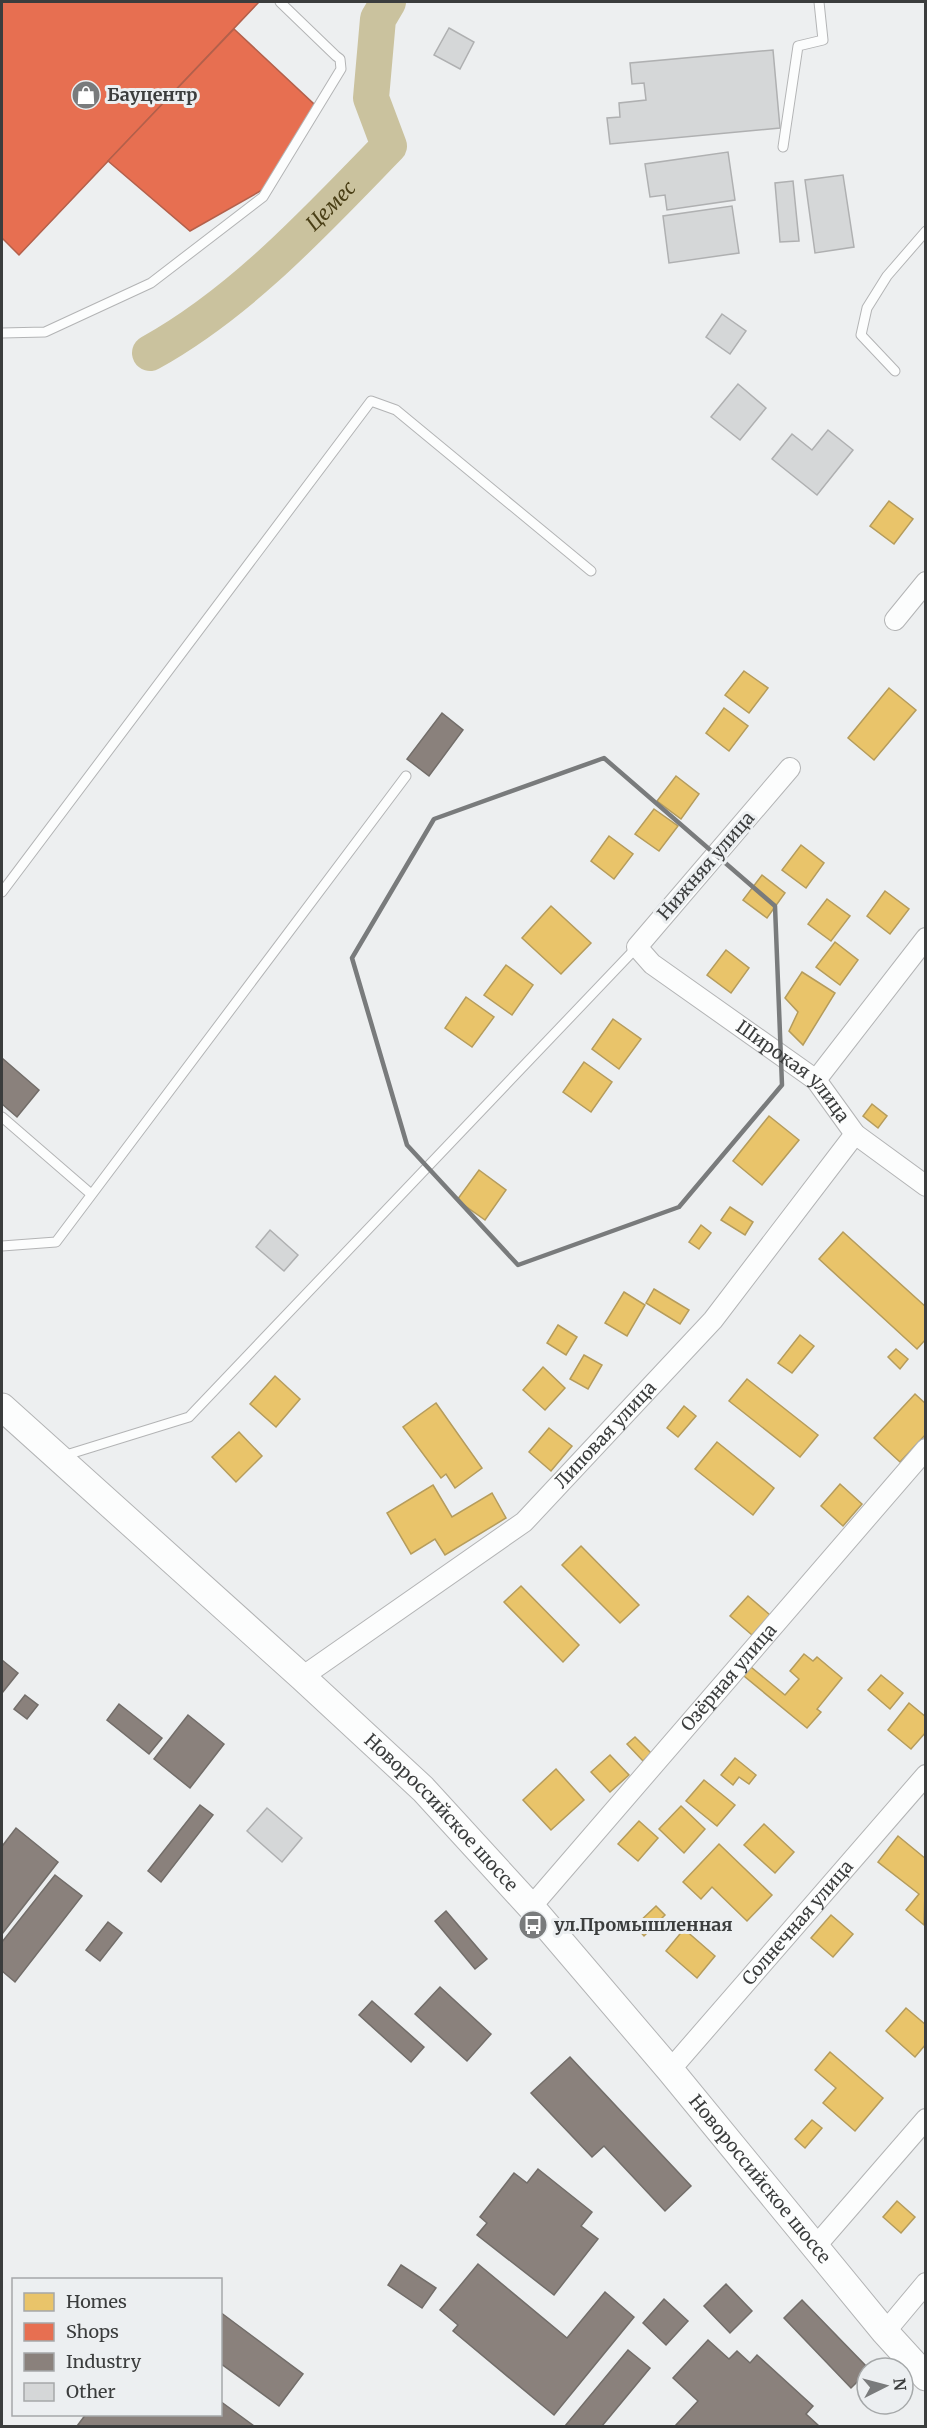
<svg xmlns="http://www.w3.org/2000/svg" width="927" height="2428" viewBox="0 0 927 2428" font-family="Merriweather,serif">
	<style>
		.homes { fill: #e9c46a; stroke: #b59c5c; stroke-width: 1.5 }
		.shops { fill: #e76f51; stroke: #b3604b; stroke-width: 1.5 }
		.industry { fill: #8a817c; stroke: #726d69; stroke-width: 1.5 }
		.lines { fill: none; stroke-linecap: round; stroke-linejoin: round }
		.river { stroke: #cac29e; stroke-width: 36 }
		.building { fill: #d5d7d8; stroke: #afb0b1; stroke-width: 1.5 }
		.lane-casing { stroke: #b3b4b5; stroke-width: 11 }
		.street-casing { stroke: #b3b4b5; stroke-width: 22 }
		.secondary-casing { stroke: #b3b4b5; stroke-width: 29 }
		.lane { stroke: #fcfdfd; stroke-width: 9 }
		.street { stroke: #fcfdfd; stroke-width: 20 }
		.secondary { stroke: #fcfdfd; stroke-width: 27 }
		.marked { fill: none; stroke: #797b7c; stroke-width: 4.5; stroke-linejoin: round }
		.labels { text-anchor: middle; stroke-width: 6; stroke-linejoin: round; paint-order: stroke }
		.poi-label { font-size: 18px; font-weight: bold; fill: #3b3d3d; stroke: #eceff1; text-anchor: start }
		.street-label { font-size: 18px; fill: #3b3d3d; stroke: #eceff1 }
		.water-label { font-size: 20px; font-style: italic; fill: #4a3f16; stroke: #eceff1 }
	</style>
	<rect width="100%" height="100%" fill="#edeff0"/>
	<g class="homes">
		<path d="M 889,501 L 913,519 L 894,544 L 870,526 Z"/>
		<path d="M 744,671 L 768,688 L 749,713 L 725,695 Z"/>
		<path d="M 889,688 L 916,710 L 874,760 L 848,738 Z"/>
		<path d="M 724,708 L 748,726 L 729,751 L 706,733 Z"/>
		<path d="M 676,776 L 699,794 L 681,819 L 657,801 Z"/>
		<path d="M 654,809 L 678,826 L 659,851 L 635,834 Z"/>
		<path d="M 609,836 L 633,854 L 614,879 L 591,861 Z"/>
		<path d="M 801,845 L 824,863 L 806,888 L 782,870 Z"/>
		<path d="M 762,875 L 785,893 L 767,918 L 743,900 Z"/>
		<path d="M 885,891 L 909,909 L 890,934 L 867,916 Z"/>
		<path d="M 827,899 L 850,916 L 831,941 L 808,924 Z"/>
		<path d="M 551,906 L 591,943 L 561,974 L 522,938 Z"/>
		<path d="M 835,942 L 858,960 L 840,985 L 816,967 Z"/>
		<path d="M 726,950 L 749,968 L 731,993 L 707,975 Z"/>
		<path d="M 506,965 L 533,985 L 512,1015 L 484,995 Z"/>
		<path d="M 802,972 L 835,993 L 803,1045 L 789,1031 L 798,1012 L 785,998 Z"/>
		<path d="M 466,997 L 494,1017 L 472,1047 L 445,1028 Z"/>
		<path d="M 613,1019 L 641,1039 L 619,1069 L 592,1049 Z"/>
		<path d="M 584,1062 L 612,1082 L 591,1112 L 563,1092 Z"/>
		<path d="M 872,1104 L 887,1116 L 878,1128 L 863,1116 Z"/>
		<path d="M 769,1116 L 799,1140 L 762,1185 L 733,1161 Z"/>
		<path d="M 479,1170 L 506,1190 L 485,1220 L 457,1200 Z"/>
		<path d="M 730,1207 L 753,1222 L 745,1235 L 721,1220 Z"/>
		<path d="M 701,1225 L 711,1233 L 699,1249 L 689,1242 Z"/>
		<path d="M 843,1232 L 926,1307 L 926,1339 L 917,1349 L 819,1259 Z"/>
		<path d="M 654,1289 L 689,1310 L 680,1324 L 646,1303 Z"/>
		<path d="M 624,1292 L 645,1305 L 627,1336 L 605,1323 Z"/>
		<path d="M 558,1325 L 577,1337 L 566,1355 L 547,1343 Z"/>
		<path d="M 800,1335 L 814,1346 L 792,1373 L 778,1363 Z"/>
		<path d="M 896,1349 L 908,1359 L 900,1369 L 888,1357 Z"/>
		<path d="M 584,1355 L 602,1365 L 588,1389 L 570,1379 Z"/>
		<path d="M 543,1367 L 565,1388 L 545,1410 L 523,1390 Z"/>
		<path d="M 275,1376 L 300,1399 L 276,1427 L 250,1404 Z"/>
		<path d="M 747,1379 L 818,1435 L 800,1457 L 729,1401 Z"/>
		<path d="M 915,1394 L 926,1404 L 926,1434 L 900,1462 L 874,1438 Z"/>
		<path d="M 436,1403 L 482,1468 L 455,1488 L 446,1474 L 441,1478 L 403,1427 Z"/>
		<path d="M 684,1406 L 696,1416 L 678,1437 L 667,1428 Z"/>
		<path d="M 549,1428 L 572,1446 L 551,1471 L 529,1452 Z"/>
		<path d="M 239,1432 L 262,1456 L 236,1482 L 212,1457 Z"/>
		<path d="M 717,1442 L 774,1488 L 753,1515 L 695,1469 Z"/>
		<path d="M 840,1484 L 862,1504 L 843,1526 L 821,1506 Z"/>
		<path d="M 433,1485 L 452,1517 L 492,1493 L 506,1518 L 445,1555 L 435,1539 L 411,1554 L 387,1513 Z"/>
		<path d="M 581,1546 L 639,1605 L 620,1623 L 562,1565 Z"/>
		<path d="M 521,1586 L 579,1645 L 563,1662 L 504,1602 Z"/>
		<path d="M 748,1596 L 770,1615 L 752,1635 L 730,1616 Z"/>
		<path d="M 804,1654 L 813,1661 L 817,1657 L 842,1678 L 817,1709 L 821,1712 L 807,1728 L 739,1672 L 746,1663 L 785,1695 L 799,1679 L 790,1671 Z"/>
		<path d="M 881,1675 L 903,1693 L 890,1709 L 868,1690 Z"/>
		<path d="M 909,1703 L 926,1717 L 926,1732 L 911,1749 L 888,1730 Z"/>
		<path d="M 635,1737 L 651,1753 L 643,1761 L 627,1744 Z"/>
		<path d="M 610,1755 L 629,1775 L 610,1792 L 591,1772 Z"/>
		<path d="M 735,1758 L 756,1775 L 749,1784 L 739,1777 L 733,1785 L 721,1775 Z"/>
		<path d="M 556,1769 L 584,1800 L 551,1830 L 523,1800 Z"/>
		<path d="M 704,1780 L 735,1805 L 717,1826 L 686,1801 Z"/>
		<path d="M 681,1806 L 705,1829 L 684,1853 L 659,1829 Z"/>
		<path d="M 639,1821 L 658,1838 L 638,1861 L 618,1844 Z"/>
		<path d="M 764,1824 L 794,1852 L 775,1873 L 744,1845 Z"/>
		<path d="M 898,1836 L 926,1859 L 924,1925 L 906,1910 L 919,1894 L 878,1862 Z"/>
		<path d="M 719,1844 L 772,1895 L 747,1921 L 712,1887 L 701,1899 L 683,1882 Z"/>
		<path d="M 656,1906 L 665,1915 L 644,1936 L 635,1926 Z"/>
		<path d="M 831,1915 L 853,1934 L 833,1957 L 811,1938 Z"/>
		<path d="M 684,1929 L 715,1956 L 697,1978 L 666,1951 Z"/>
		<path d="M 906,2008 L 926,2025 L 926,2044 L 915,2057 L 886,2031 Z"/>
		<path d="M 830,2052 L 883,2098 L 855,2131 L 823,2103 L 836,2088 L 815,2070 Z"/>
		<path d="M 812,2120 L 822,2128 L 805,2148 L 795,2139 Z"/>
		<path d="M 897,2201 L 915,2217 L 901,2233 L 883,2217 Z"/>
	</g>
	<g class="shops">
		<path d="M 2,2 L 259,2 L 19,255 L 2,238 Z"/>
		<path d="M 234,29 L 315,105 L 264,189 L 190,231 L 108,161 Z"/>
	</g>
	<g class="industry">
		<path d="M 442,713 L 463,730 L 429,776 L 407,759 Z"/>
		<path d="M 2,1058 L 39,1090 L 17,1117 L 2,1104 Z"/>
		<path d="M 2,1660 L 18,1673 L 2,1693 Z"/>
		<path d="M 25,1695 L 38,1705 L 27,1719 L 14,1709 Z"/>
		<path d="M 119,1704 L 162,1738 L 149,1754 L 107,1720 Z"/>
		<path d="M 188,1715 L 224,1744 L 190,1788 L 154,1759 Z"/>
		<path d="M 200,1805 L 213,1815 L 161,1882 L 148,1871 Z"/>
		<path d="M 16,1828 L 58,1862 L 2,1934 L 2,1843 L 3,1845 Z"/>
		<path d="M 55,1875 L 82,1896 L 15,1982 L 2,1971 L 2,1942 Z"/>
		<path d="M 446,1911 L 487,1959 L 475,1969 L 435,1921 Z"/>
		<path d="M 108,1922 L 122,1933 L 100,1961 L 86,1950 Z"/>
		<path d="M 440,1987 L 491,2034 L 467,2061 L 415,2014 Z"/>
		<path d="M 372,2001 L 424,2047 L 411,2062 L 359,2015 Z"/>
		<path d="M 570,2057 L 691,2186 L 665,2211 L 604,2146 L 592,2157 L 531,2093 Z"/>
		<path d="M 538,2169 L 592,2212 L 581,2226 L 598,2239 L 554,2295 L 477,2235 L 487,2223 L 480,2217 L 514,2173 L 527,2183 Z"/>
		<path d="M 478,2264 L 567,2338 L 605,2292 L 634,2317 L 554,2415 L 453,2331 L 458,2325 L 440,2310 Z"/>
		<path d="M 401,2265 L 436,2288 L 422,2308 L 388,2285 Z"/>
		<path d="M 726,2284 L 752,2311 L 730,2333 L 704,2306 Z"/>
		<path d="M 664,2299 L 688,2321 L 666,2345 L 643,2323 Z"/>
		<path d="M 802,2300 L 868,2368 L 867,2372 L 851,2388 L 784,2318 Z"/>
		<path d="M 220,2312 L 303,2374 L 279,2406 L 220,2363 Z"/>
		<path d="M 708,2340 L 729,2359 L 737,2351 L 750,2363 L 757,2355 L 813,2406 L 806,2414 L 819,2426 L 675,2426 L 698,2401 L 673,2378 Z"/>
		<path d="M 628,2350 L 650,2368 L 602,2426 L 565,2426 Z"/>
		<path d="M 220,2401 L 254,2426 L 77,2426 L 86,2414 L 220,2414 Z"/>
	</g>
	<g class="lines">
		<path class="river" id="s1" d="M 150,353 C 242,302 316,221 389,146 L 371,98 L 378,19 L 388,2"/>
	</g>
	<g class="building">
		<path d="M 449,28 L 474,42 L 460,69 L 434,55 Z"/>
		<path d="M 773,50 L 780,128 L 610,144 L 607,118 L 620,117 L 619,103 L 646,100 L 644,83 L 632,84 L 630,63 Z"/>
		<path d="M 728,152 L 735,200 L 667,210 L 665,195 L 650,197 L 645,164 Z"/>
		<path d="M 843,175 L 854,247 L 815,253 L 805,180 Z"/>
		<path d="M 793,181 L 799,241 L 780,242 L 775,183 Z"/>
		<path d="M 732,206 L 739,253 L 669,263 L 663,216 Z"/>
		<path d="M 722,314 L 746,331 L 730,354 L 706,337 Z"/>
		<path d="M 738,384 L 766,408 L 740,440 L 711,417 Z"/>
		<path d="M 828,430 L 853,450 L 817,495 L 772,459 L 792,434 L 812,450 Z"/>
		<path d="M 270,1230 L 298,1255 L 284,1271 L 256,1247 Z"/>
		<path d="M 267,1808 L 302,1838 L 282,1862 L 247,1831 Z"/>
	</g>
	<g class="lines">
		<g class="lane-casing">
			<g id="lane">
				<path d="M 783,147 L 798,46 L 823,40 L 819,2"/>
				<path d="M 2,333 L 45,332 L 151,283 L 263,197 L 341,69 L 340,59 L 336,56 L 280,2"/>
				<path d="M 895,371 L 861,335 L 867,308 L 887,276 L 926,231"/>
				<path d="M 2,892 L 371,401 L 396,410 L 591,571"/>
				<path d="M 2,1117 L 91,1194"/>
				<path d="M 2,1246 L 56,1242 L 406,776"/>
				<path d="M 63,1456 L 189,1417 L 637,947"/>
			</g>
		</g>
		<g class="street-casing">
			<g id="street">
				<path d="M 895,620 L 926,582"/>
				<path id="s2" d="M 790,768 L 637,947 L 652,964 L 816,1080 L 855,1134 L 926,1186"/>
				<path d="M 816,1080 L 926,938"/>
				<path id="s3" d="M 302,1677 L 524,1522 L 713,1320 L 855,1134"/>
				<path id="s4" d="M 531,1907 L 926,1449"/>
				<path id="s5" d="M 670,2070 L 926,1775"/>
				<path d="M 815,2247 L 926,2119"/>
				<path d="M 885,2332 L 926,2283"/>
			</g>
		</g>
		<g class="secondary-casing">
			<g id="secondary">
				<path id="s6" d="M 2,1407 L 302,1677 L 423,1789 L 531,1907 L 670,2070 L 885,2332 L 926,2377"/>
			</g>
		</g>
		<use href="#lane" class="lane"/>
		<use href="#street" class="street"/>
		<use href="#secondary" class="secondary"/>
	</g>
	<path class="marked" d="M 604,758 L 775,906 L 782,1085 L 679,1207 L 518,1265 L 407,1145 L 352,958 L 434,819 Z"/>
	<defs>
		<g id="shop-disc" transform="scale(1.5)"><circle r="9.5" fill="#797b7c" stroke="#eceff1"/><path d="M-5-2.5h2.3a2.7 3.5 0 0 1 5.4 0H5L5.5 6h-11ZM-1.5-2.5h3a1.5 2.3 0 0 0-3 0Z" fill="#fff"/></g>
		<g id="bus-disc" transform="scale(1.5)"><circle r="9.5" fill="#797b7c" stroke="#eceff1"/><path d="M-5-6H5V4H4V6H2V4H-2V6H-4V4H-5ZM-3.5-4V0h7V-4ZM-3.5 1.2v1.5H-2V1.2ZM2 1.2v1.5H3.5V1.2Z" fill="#fff"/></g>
	</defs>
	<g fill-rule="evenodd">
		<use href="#shop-disc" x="86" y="95"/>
		<use href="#bus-disc" x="533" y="1925"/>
	</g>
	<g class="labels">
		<g class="poi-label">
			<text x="107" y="101">Бауцентр</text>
			<text x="554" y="1931">ул.Промышленная</text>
		</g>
		<g class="street-label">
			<text transform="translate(706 866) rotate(-49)" y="6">Нижняя улица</text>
			<text dy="6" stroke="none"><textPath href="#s2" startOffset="436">Широкая улица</textPath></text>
			<text dy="6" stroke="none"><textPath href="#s3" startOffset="390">Липовая улица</textPath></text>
			<text dy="6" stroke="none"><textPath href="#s4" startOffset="303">Озёрная улица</textPath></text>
			<text dy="6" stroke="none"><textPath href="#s6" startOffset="598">Новороссийское шоссе</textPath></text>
			<text dy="6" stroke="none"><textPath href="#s5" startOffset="195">Солнечная улица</textPath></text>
			<text dy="6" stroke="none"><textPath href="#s6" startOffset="1084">Новороссийское шоссе</textPath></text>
		</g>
		<g class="water-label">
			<text dy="7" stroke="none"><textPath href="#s1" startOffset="234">Цемес</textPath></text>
		</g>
	</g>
	<rect width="927" height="2428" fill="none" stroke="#3b3d3d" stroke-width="6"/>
	<rect x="12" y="2278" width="210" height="138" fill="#eceff1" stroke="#a5a8a9" stroke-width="1.5"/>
	<rect x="24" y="2293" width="30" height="18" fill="#e9c46a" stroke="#a5a8a9" stroke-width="1.5"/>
	<text x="66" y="2308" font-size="18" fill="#3b3d3d">Homes</text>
	<rect x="24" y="2323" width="30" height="18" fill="#e76f51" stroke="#a5a8a9" stroke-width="1.5"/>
	<text x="66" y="2338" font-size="18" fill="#3b3d3d">Shops</text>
	<rect x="24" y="2353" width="30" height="18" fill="#8a817c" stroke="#a5a8a9" stroke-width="1.5"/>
	<text x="66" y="2368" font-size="18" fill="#3b3d3d">Industry</text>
	<rect x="24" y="2383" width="30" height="18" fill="#d5d7d8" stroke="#a5a8a9" stroke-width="1.5"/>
	<text x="66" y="2398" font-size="18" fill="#3b3d3d">Other</text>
	<g transform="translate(885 2386) rotate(84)"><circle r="28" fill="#eceff1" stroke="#a5a8a9" stroke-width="1.5"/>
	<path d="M0-4.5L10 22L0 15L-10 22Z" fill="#797b7c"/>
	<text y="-9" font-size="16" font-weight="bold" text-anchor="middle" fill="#3b3d3d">N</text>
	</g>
</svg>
